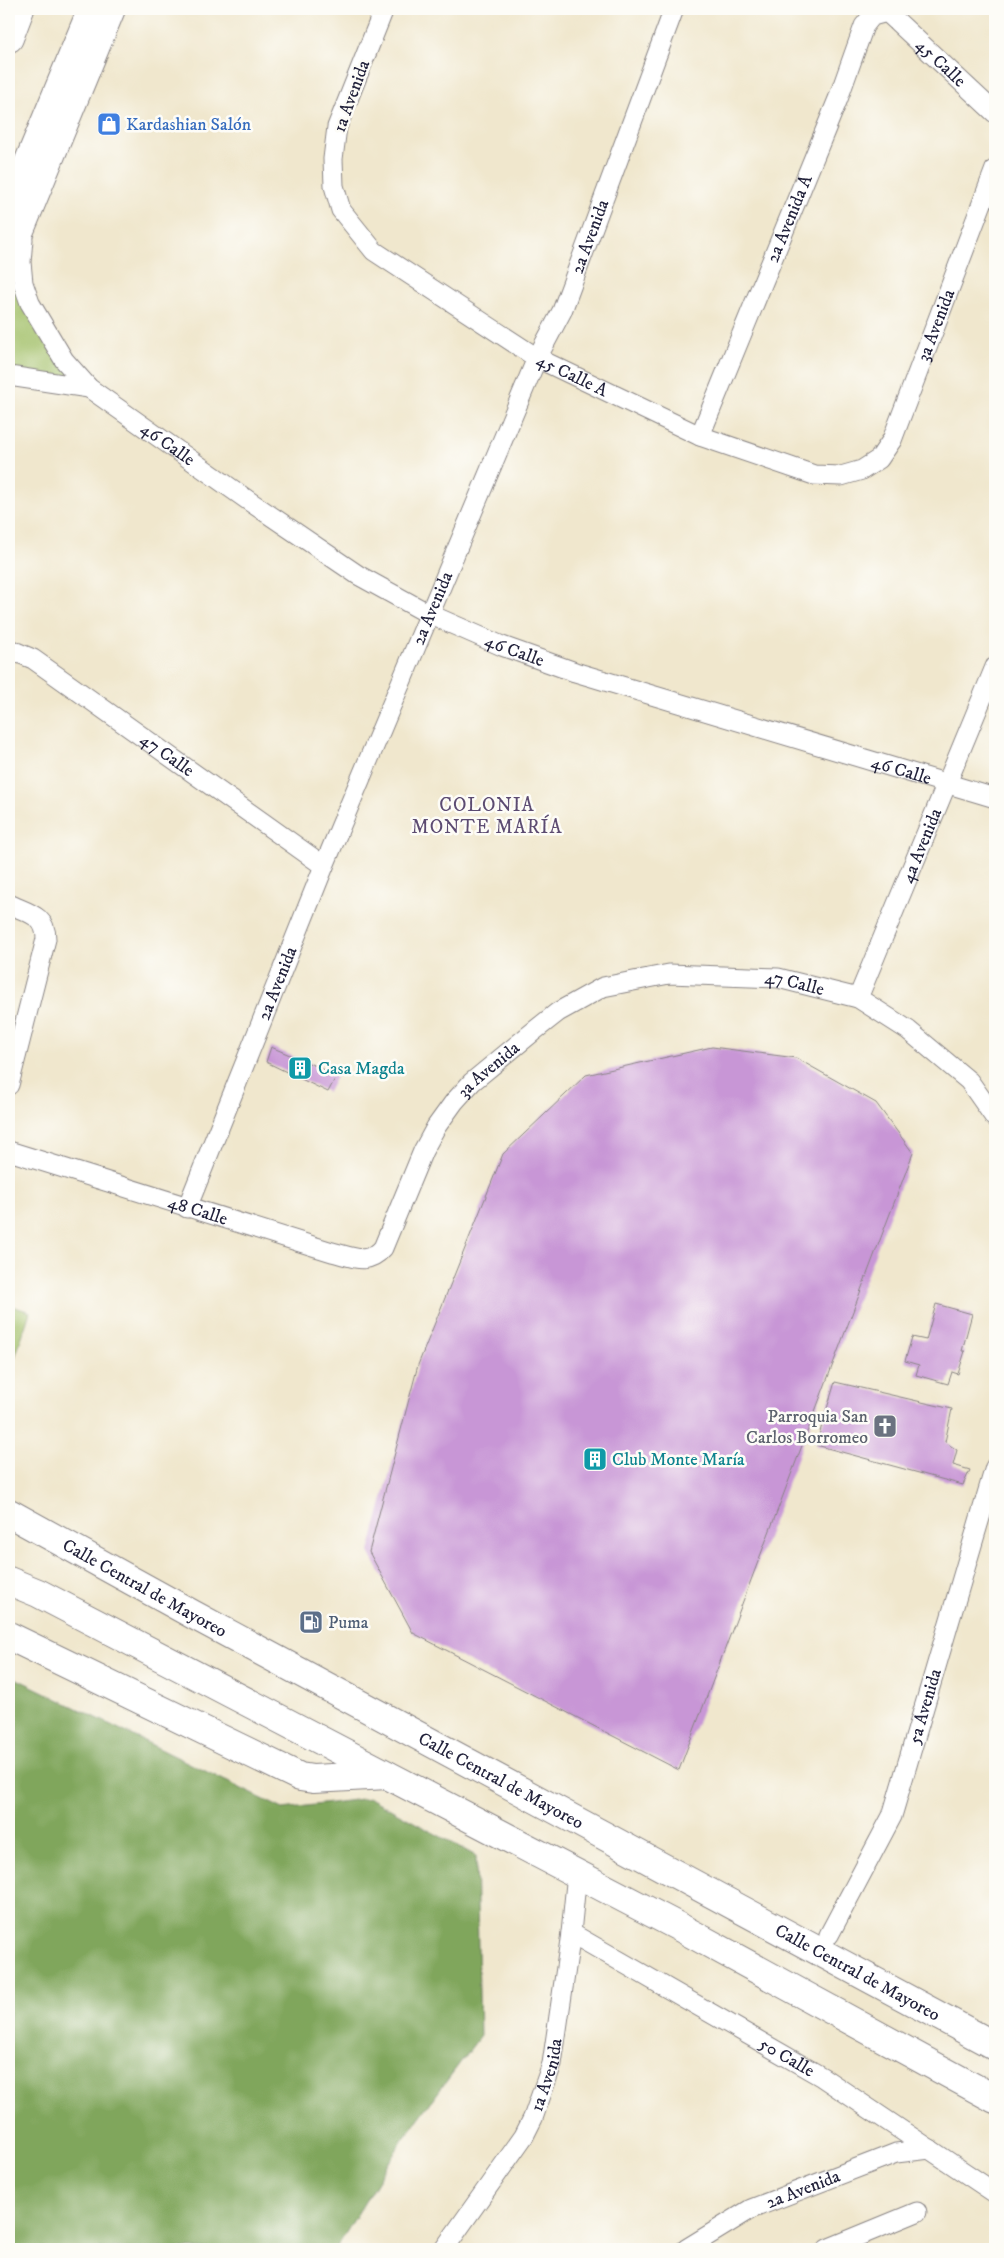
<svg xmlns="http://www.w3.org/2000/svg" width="1004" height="2258" viewBox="0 0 1004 2258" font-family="'IM FELL DW Pica',serif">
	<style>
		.green { fill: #a1bf67; stroke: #627051 }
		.forest { fill: #80a65c; stroke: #51644c }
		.building { fill: #c896d6 }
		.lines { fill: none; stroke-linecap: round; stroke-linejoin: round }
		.street-casing { stroke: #898484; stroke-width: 21 }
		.secondary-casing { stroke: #898484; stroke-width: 30 }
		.highway-casing { stroke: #898484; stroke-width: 30 }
		.street { stroke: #fff; stroke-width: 19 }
		.secondary { stroke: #fff; stroke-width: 28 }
		.highway { stroke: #fff; stroke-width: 28 }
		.labels { text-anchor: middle; stroke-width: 5; stroke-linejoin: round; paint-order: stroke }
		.street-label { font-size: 18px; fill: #22223b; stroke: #fdfcf7 }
		.shop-label { font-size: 18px; fill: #366cbe; stroke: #fdfcf7; text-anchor: start }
		.culture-label { font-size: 18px; fill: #0d838f; stroke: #fdfcf7; text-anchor: start }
		.worship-label { font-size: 18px; fill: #5b616d; stroke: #fdfcf7; text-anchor: end }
		.service-label { font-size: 18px; fill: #4e5e75; stroke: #fdfcf7; text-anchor: start }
		.neighbourhood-label { font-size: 19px; letter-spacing: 1px; fill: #5c4b71; stroke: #fdfcf7 }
	</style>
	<rect width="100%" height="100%" fill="#fdfcf7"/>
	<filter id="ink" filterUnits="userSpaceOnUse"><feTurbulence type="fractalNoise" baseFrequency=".02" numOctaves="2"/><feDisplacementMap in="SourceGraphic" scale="10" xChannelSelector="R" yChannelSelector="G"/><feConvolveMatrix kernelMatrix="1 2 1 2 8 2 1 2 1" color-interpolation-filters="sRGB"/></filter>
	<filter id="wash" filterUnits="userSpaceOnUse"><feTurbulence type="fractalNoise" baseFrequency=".0096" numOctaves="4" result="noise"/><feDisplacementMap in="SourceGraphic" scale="20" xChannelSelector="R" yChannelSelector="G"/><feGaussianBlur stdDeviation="1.12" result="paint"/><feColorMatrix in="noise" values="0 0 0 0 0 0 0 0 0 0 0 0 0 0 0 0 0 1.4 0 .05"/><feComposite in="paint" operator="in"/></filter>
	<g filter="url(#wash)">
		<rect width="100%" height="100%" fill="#f0e7cd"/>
		<g class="green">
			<path d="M 9,256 L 25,302 L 89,388 L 9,373 Z"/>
			<path d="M 9,1305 L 30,1312 L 9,1376 Z"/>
		</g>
		<path class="forest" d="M 9,1675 L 283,1809 L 370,1798 L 476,1856 L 480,2036 L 402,2141 L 336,2249 L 9,2249 Z"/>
		<g id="blocks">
			<g class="building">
				<path d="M 271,1047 L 337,1075 L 328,1092 L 266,1062 Z"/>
				<path d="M 712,1047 L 796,1058 L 876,1103 L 913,1153 L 679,1770 L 413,1633 L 369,1552 L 418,1365 L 503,1154 L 586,1075 Z"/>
				<path d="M 936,1304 L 972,1314 L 962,1351 L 965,1351 L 958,1374 L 952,1372 L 948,1384 L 916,1375 L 919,1365 L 905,1361 L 912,1337 L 926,1340 Z"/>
				<path d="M 835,1382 L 952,1409 L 945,1442 L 957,1450 L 953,1465 L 970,1470 L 963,1485 L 816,1445 Z"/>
			</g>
		</g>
	</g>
	<g filter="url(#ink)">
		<use href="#blocks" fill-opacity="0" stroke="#898484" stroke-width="1"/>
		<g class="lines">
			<g class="street-casing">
				<g id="street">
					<path id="s1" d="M 384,9 L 337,127 L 333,159 L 334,186 L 341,210 L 374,251 L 537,358 L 700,436 L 814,475 L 841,476 L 862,470 L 879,459 L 892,440 L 995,169"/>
					<path id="s2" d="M 23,239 L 21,262 L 23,283 L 30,303 L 64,360 L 89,388 L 249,501 L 358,575 L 429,614 L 502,646 L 575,672 L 995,798"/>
					<path d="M 9,376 L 89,388"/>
					<path id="s3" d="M 700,436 L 838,99 L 864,26 L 872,16 L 887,12 L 995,113"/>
					<path id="s4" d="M 9,649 L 33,659 L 324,866"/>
					<path d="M 9,904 C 28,913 46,915 46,939 L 9,1085"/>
					<path id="s5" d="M 858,998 L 995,667"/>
					<path id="s6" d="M 9,1151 L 332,1252 C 353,1257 367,1266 383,1248 L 423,1151 L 436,1127 L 454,1102 L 472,1082 L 534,1031 L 558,1012 L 603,987 L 669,974 L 778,978 L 858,998 L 908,1030 L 969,1081 L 995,1118"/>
					<path id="s7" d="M 187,1208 L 324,866 L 537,358 L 562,311 L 674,9"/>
					<path id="s8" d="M 571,1933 L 822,2077 L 995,2193"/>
					<path id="s9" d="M 829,1935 L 892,1816 L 995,1467"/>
					<path id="s10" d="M 444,2249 L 524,2136 L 533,2118 L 552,2064 L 571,1933 L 577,1873"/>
					<path id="s11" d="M 686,2249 L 751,2209 L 896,2153 L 930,2149"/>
					<path d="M 827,2249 L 917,2212"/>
				</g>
			</g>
			<g class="secondary-casing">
				<g id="secondary">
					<path d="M 9,257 L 111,9"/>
					<path id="s12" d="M 9,1513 L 192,1614 L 995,2046"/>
					<path d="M 9,1581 L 38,1593 L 683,1929 L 995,2099"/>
					<path d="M 9,1636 L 300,1777 L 313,1779 L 387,1775"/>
				</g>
			</g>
			<g class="highway-casing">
				<g id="highway">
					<path d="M 9,38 L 20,9"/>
					<path d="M 9,209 L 92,9"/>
				</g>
			</g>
			<use href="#street" class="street"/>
			<use href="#secondary" class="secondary"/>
			<use href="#highway" class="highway"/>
		</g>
	</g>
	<defs>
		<g id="shop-square" transform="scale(1.25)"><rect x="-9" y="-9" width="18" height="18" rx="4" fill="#3f7fe0" stroke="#fdfcf7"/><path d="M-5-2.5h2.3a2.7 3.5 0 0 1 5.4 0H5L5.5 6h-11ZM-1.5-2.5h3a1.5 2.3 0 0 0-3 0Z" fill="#fff"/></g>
		<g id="building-square" transform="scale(1.25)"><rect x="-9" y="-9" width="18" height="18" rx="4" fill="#0f9aa8" stroke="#fdfcf7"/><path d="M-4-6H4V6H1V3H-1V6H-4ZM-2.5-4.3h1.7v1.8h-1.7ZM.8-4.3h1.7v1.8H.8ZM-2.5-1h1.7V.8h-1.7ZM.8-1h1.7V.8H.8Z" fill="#fff"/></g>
		<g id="church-square" transform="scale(1.25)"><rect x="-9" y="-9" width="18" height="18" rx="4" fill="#6b7280" stroke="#fdfcf7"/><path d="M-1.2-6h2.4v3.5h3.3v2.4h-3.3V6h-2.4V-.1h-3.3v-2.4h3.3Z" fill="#fff"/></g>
		<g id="fuel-square" transform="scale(1.25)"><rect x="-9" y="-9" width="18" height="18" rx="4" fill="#5c6f8a" stroke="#fdfcf7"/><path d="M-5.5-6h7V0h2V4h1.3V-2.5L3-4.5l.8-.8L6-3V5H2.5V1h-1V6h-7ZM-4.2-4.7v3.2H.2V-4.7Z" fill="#fff"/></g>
	</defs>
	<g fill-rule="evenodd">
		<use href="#shop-square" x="109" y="124"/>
		<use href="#building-square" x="300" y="1068"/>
		<use href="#church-square" x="885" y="1426"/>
		<use href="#building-square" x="595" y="1459"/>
		<use href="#fuel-square" x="311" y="1622"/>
	</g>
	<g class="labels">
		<g class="street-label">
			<text dy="6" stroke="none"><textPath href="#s3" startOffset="544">45 Calle</textPath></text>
			<text transform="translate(351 96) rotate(-70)" y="6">1a Avenida</text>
			<text dy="6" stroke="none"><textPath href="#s3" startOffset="235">2a Avenida A</textPath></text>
			<text dy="6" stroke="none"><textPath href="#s7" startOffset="1052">2a Avenida</textPath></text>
			<text dy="6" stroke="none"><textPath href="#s1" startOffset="975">3a Avenida</textPath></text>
			<text dy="6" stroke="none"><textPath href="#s1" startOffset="498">45 Calle A</textPath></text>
			<text dy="6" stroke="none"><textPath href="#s2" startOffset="266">46 Calle</textPath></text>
			<text dy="6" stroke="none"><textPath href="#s7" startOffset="648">2a Avenida</textPath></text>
			<text dy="6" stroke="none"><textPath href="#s2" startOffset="671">46 Calle</textPath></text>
			<text dy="6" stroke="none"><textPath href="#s4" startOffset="191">47 Calle</textPath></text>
			<text dy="6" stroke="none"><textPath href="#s2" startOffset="1076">46 Calle</textPath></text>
			<text dy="6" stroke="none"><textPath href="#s5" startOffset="165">4a Avenida</textPath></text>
			<text dy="6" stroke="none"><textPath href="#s7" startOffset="242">2a Avenida</textPath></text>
			<text dy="6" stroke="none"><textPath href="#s6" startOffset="939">47 Calle</textPath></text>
			<text dy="6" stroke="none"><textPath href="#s6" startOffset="604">3a Avenida</textPath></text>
			<text dy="6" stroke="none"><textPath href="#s6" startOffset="198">48 Calle</textPath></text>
			<text dy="6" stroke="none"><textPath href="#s12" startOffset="155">Calle Central de Mayoreo</textPath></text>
			<text dy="6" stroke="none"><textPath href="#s9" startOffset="249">5a Avenida</textPath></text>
			<text dy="6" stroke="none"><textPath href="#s12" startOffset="560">Calle Central de Mayoreo</textPath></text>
			<text dy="6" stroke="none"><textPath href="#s12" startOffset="965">Calle Central de Mayoreo</textPath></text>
			<text dy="6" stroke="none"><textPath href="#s8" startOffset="249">50 Calle</textPath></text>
			<text dy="6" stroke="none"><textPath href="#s10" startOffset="204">1a Avenida</textPath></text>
			<text dy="6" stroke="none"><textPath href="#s11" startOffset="132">2a Avenida</textPath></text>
		</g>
		<g class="shop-label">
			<text x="126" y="130">Kardashian Salón</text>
		</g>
		<g class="culture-label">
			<text x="318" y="1074">Casa Magda</text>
			<text x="612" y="1465">Club Monte María</text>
		</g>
		<g class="worship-label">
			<text x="868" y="1422">Parroquia San<tspan x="868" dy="21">Carlos Borromeo</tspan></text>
		</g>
		<g class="service-label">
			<text x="328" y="1628">Puma</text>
		</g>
		<g class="neighbourhood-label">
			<text x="487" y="811">COLONIA<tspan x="487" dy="22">MONTE MARÍA</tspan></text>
		</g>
	</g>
	<rect width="1004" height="2258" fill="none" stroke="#fdfcf7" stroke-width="30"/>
</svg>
